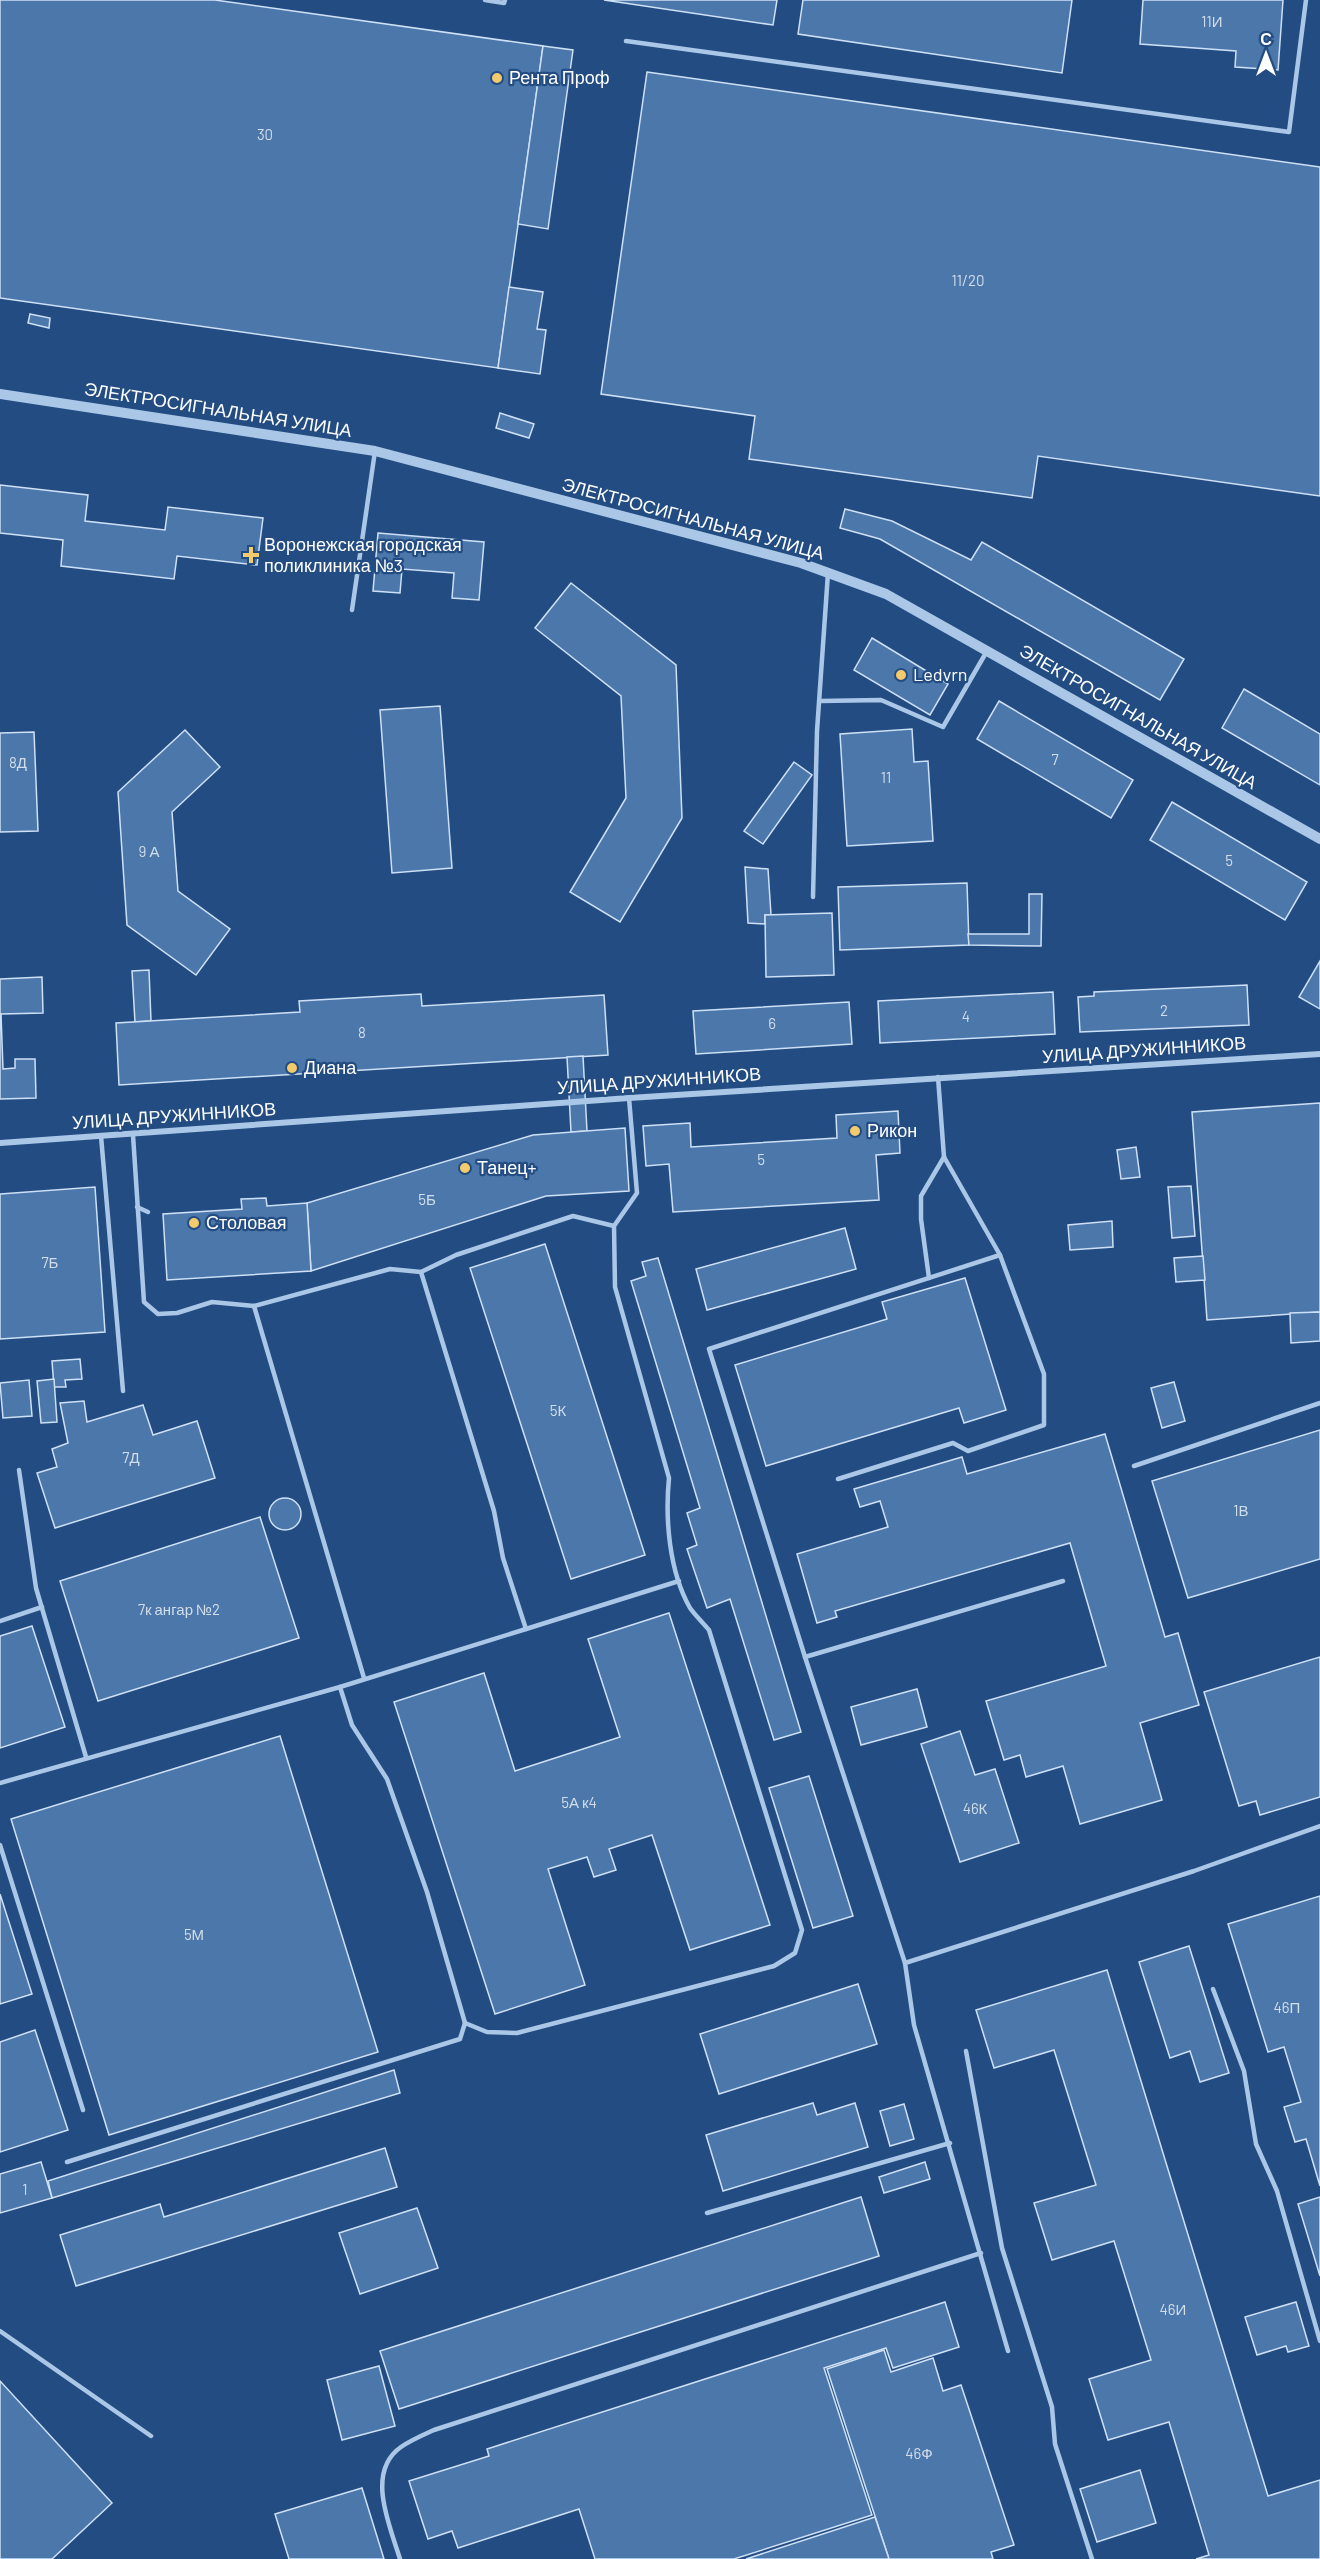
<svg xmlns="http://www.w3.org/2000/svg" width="1320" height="2559" viewBox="0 0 1320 2559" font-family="Barlow,sans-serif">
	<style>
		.building { fill: #4b77ab; stroke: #cee0f6; stroke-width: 1.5 }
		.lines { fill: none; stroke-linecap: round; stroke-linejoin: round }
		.service { stroke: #aac7e8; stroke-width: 4.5 }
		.minor { stroke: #aac7e8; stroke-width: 6 }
		.tertiary { stroke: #aac7e8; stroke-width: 10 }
		.poi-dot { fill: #f3cb6d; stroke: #234d82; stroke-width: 2 }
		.labels { text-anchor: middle; stroke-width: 4.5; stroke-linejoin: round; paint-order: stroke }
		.number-label { font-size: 15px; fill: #d2ddea }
		.poi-label { font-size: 18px; fill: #fff; stroke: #234d82; text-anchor: start }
		.street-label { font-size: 18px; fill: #fff; stroke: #234d82 }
	</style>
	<rect width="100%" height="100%" fill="#234d82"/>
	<g class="building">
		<path d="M 0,0 L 215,0 L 543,46 L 498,368 L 0,298 Z"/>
		<path d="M 604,0 L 777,0 L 773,25 Z"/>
		<path d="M 803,0 L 1072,0 L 1062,73 L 798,34 Z"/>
		<path d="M 1143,0 L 1283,0 L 1278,70 L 1235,67 L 1236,51 L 1140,44 Z"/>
		<path d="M 543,46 L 573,50 L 548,229 L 518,224 Z"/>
		<path d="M 647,72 L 1320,167 L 1320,496 L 1038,456 L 1032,498 L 749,459 L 755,416 L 601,394 Z"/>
		<path d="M 509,287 L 543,292 L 537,329 L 546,330 L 540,374 L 498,368 Z"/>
		<path d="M 30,314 L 50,318 L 49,328 L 28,323 Z"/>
		<path d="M 500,413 L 534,424 L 529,438 L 496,428 Z"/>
		<path d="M 0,485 L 88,495 L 85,521 L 165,530 L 168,507 L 263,518 L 257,565 L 177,556 L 174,579 L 61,566 L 63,540 L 0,533 Z"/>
		<path d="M 845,509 L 892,521 L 971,560 L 982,542 L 1184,659 L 1160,700 L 880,539 L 840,528 Z"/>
		<path d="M 378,533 L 484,542 L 479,600 L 452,598 L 454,573 L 402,569 L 400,593 L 373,591 Z"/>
		<path d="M 571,583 L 676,665 L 682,818 L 620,922 L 570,892 L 626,798 L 621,696 L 535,628 Z"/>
		<path d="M 872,638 L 948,684 L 930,715 L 854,670 Z"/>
		<path d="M 1244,689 L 1320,734 L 1320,785 L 1222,728 Z"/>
		<path d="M 999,701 L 1133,780 L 1111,818 L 977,739 Z"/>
		<path d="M 440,706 L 452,868 L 392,873 L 380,710 Z"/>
		<path d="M 912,729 L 914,762 L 928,761 L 933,841 L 847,846 L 840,734 Z"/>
		<path d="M 185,730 L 220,767 L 172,812 L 178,891 L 230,929 L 196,975 L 127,925 L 118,792 Z"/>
		<path d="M 34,732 L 38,831 L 0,832 L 0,733 Z"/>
		<path d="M 794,762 L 812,775 L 763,844 L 744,831 Z"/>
		<path d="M 1172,802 L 1307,882 L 1285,920 L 1150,840 Z"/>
		<path d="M 745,867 L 768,869 L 771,915 L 765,915 L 765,924 L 748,923 Z"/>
		<path d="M 967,883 L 969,945 L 840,950 L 838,887 Z"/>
		<path d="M 1029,894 L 1042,894 L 1041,946 L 969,945 L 968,934 L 1029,934 Z"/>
		<path d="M 832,913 L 834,975 L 766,977 L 765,915 Z"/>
		<path d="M 1320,961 L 1320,1009 L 1299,997 Z"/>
		<path d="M 149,970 L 151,1021 L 135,1022 L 132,971 Z"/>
		<path d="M 42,977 L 43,1013 L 1,1014 L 3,1069 L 15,1068 L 15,1059 L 35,1059 L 36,1098 L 0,1099 L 0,979 Z"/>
		<path d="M 1247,985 L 1249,1025 L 1080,1032 L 1078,997 L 1094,996 L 1094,992 Z"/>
		<path d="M 1053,992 L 1055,1034 L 880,1043 L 878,1001 Z"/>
		<path d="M 421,994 L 422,1006 L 604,995 L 608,1055 L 119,1085 L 116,1023 L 300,1012 L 299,1001 Z"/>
		<path d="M 849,1002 L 852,1044 L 696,1054 L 693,1011 Z"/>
		<path d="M 583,1056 L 587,1131 L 571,1132 L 567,1057 Z"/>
		<path d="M 1320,1103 L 1320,1312 L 1207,1320 L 1192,1112 Z"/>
		<path d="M 898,1111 L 900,1153 L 876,1155 L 879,1200 L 673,1212 L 669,1164 L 646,1166 L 643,1126 L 690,1123 L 691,1147 L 837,1138 L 836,1115 Z"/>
		<path d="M 625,1128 L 629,1191 L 546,1196 L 311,1271 L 307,1203 L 533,1135 Z"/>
		<path d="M 1136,1147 L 1140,1177 L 1121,1179 L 1117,1150 Z"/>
		<path d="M 1191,1186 L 1195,1236 L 1172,1238 L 1168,1187 Z"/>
		<path d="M 95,1187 L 105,1332 L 0,1339 L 0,1194 Z"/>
		<path d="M 266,1198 L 267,1206 L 307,1203 L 311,1271 L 167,1280 L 163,1214 L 242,1209 L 241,1199 Z"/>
		<path d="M 1112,1221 L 1113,1247 L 1070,1250 L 1068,1225 Z"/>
		<path d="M 845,1228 L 856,1269 L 707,1310 L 696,1269 Z"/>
		<path d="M 545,1244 L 645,1555 L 571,1579 L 470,1268 Z"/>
		<path d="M 1203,1256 L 1205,1280 L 1176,1282 L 1174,1258 Z"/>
		<path d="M 658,1258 L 801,1732 L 774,1740 L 730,1599 L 707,1608 L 687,1549 L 697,1545 L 687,1513 L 700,1508 L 631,1281 L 646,1276 L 642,1262 Z"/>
		<path d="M 965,1278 L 1006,1410 L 964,1423 L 959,1408 L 766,1466 L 735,1365 L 887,1319 L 882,1302 Z"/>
		<path d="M 1320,1312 L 1320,1341 L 1291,1343 L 1290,1313 Z"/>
		<path d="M 80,1359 L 82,1379 L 65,1380 L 66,1387 L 54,1387 L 52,1361 Z"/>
		<path d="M 54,1379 L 57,1422 L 41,1423 L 37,1381 Z"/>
		<path d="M 29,1380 L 32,1416 L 3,1418 L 0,1383 Z"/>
		<path d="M 1174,1382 L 1185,1421 L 1162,1428 L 1151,1388 Z"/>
		<path d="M 84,1401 L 87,1422 L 143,1405 L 153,1435 L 197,1421 L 215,1478 L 55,1528 L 37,1473 L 57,1467 L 52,1449 L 68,1443 L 60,1403 Z"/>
		<path d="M 1320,1430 L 1320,1559 L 1188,1598 L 1152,1481 Z"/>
		<path d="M 1105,1434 L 1165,1637 L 1178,1633 L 1199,1705 L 1140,1723 L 1162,1800 L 1080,1824 L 1063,1766 L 1026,1777 L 1020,1755 L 1004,1760 L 986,1701 L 1106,1666 L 1070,1543 L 835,1611 L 837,1617 L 817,1623 L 797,1554 L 888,1527 L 880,1501 L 860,1507 L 854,1489 L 962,1457 L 967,1474 Z"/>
		<circle cx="285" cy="1514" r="16"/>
		<path d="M 260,1517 L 299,1638 L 98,1701 L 60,1581 Z"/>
		<path d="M 669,1613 L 770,1925 L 690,1950 L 652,1835 L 609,1849 L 616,1870 L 594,1877 L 587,1857 L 548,1869 L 585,1985 L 495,2014 L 394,1702 L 484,1673 L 515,1771 L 620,1737 L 588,1639 Z"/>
		<path d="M 32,1626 L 65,1727 L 0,1748 L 0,1636 Z"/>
		<path d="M 1320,1657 L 1320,1797 L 1260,1815 L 1256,1801 L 1239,1806 L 1204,1692 Z"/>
		<path d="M 917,1689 L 927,1727 L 861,1745 L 851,1707 Z"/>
		<path d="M 960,1731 L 975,1775 L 995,1769 L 1019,1843 L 960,1862 L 921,1744 Z"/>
		<path d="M 280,1736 L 378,2052 L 109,2135 L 11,1819 Z"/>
		<path d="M 809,1776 L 853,1916 L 813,1928 L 769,1788 Z"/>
		<path d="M 0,1894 L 32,1994 L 0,2004 Z"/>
		<path d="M 1320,1896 L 1320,2186 L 1306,2139 L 1295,2142 L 1284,2107 L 1301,2102 L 1284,2047 L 1268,2052 L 1228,1924 Z"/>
		<path d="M 1189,1946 L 1229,2073 L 1200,2082 L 1190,2051 L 1170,2058 L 1139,1962 Z"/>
		<path d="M 1107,1970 L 1268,2496 L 1320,2480 L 1320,2559 L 1196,2559 L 1209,2555 L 1169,2422 L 1108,2440 L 1089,2379 L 1151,2360 L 1114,2241 L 1052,2260 L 1034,2203 L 1096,2185 L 1054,2050 L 994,2068 L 976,2010 Z"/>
		<path d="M 858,1984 L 877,2044 L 719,2094 L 700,2034 Z"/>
		<path d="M 35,2030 L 68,2130 L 0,2152 L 0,2042 Z"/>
		<path d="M 394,2070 L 400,2093 L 52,2198 L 48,2181 Z"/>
		<path d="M 813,2103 L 817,2115 L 855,2103 L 868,2147 L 723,2191 L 706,2135 Z"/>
		<path d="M 904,2104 L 914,2139 L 890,2146 L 880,2111 Z"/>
		<path d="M 385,2148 L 397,2187 L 76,2286 L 60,2235 L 160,2204 L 164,2217 Z"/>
		<path d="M 41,2162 L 52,2198 L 0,2213 L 0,2174 Z"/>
		<path d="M 925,2162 L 930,2179 L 884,2193 L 879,2177 Z"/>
		<path d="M 861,2197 L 879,2256 L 399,2409 L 380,2351 Z"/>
		<path d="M 1320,2197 L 1320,2276 L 1298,2204 Z"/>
		<path d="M 417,2208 L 438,2268 L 360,2294 L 339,2233 Z"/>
		<path d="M 945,2302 L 959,2347 L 893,2368 L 886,2348 L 824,2368 L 872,2515 L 734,2559 L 595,2559 L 579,2509 L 458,2548 L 452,2531 L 428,2539 L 409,2481 L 489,2456 L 487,2449 Z"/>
		<path d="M 1296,2302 L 1309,2346 L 1288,2352 L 1286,2346 L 1257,2355 L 1245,2317 Z"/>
		<path d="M 884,2350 L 891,2372 L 933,2358 L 943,2391 L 961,2385 L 1014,2545 L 991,2552 L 993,2559 L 889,2559 L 827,2369 Z"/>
		<path d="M 379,2366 L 395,2426 L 342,2440 L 327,2380 Z"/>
		<path d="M 0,2381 L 112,2503 L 52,2559 L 0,2559 Z"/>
		<path d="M 1140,2470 L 1156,2523 L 1097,2542 L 1080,2489 Z"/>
		<path d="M 362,2488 L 384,2559 L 289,2559 L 275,2514 Z"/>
		<path d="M 875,2517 L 889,2559 L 746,2559 Z"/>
	</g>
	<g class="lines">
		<g class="service">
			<path d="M 485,0 L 504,3 L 505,0"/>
			<path d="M 626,41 L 1289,132 L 1306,0"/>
			<path d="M 352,610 L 375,451"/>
			<path d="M 820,701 L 881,700 L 943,727 L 987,651"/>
			<path d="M 813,897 L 817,731 L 828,573"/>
			<path d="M 938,1077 L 944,1157 L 1000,1255"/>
			<path d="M 133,1135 L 144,1302 L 158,1314 L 177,1313 L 212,1302 L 254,1306"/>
			<path d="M 101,1136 L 123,1391"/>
			<path d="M 137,1207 L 148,1212"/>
			<path d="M 614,1226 L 573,1216 L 456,1255 L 421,1272 L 494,1511 L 503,1558 L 526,1629 L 340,1687 L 352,1725 L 387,1779 L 427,1892 L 465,2023 L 487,2032 L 517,2033 L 774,1966 L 795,1953 L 802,1930 L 709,1630 C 703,1623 695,1615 690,1608 C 669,1571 665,1519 669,1478 L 615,1287 L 614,1226 L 637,1193 L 629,1098"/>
			<path d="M 929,1278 L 921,1219 L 921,1196 L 944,1157"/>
			<path d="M 1134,1466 L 1320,1403"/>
			<path d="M 19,1470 L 36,1588 L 86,1757"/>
			<path d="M 838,1479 L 953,1443 L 968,1451 L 1044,1425 L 1044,1374 L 1000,1255 L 709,1349 L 805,1657 L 905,1963 L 914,2025 L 1008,2351"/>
			<path d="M 0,1621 L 42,1607"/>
			<path d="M 526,1629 L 679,1581"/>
			<path d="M 805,1657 L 1063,1581"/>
			<path d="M 364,1678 L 254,1306 L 390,1269 L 421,1272"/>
			<path d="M 0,1783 L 340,1687"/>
			<path d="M 0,1845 L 83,2110"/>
			<path d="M 905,1963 L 1194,1871 L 1320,1826"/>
			<path d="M 1213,1989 L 1244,2071 L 1256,2144 L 1277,2191 L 1320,2341"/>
			<path d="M 966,2051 L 1002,2248 L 1052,2407 L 1055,2444 L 1092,2559"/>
			<path d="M 67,2162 L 460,2039 L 465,2023"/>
			<path d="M 707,2213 L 950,2143"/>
			<path d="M 0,2331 L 151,2436"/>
			<path d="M 400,2559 C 390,2526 365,2472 401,2447 C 411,2440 423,2435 434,2430 L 981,2253"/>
		</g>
		<path class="minor" d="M 0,1143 L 629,1098 L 1320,1054"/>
		<path class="tertiary" d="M 0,394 L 375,451 L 801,563 L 886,594 L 1320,839"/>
	</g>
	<g class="poi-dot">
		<circle cx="497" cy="78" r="6"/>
		<path d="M248 546h6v6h6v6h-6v6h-6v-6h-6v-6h6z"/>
		<circle cx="901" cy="675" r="6"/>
		<circle cx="292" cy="1068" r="6"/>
		<circle cx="855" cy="1131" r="6"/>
		<circle cx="465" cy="1168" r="6"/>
		<circle cx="194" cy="1223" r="6"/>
	</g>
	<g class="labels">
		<g class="number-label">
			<text x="1212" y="27">11И</text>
			<text x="265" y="140">30</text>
			<text x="968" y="286">11/20</text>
			<text x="1055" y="765">7</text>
			<text x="18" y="768">8Д</text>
			<text x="886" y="783">11</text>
			<text x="149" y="857">9 А</text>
			<text x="1229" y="866">5</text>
			<text x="1164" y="1016">2</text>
			<text x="966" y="1022">4</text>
			<text x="772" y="1029">6</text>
			<text x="362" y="1038">8</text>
			<text x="761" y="1165">5</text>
			<text x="427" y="1205">5Б</text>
			<text x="50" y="1268">7Б</text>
			<text x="558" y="1416">5К</text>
			<text x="131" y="1463">7Д</text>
			<text x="1241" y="1516">1В</text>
			<text x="179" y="1615">7к ангар №2</text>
			<text x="579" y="1808">5А к4</text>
			<text x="975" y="1814">46К</text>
			<text x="194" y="1940">5М</text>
			<text x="1287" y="2013">46П</text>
			<text x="25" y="2195">1</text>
			<text x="1173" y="2315">46И</text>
			<text x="919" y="2459">46Ф</text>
		</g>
		<g class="poi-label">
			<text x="509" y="84">Рента Проф</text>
			<text x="264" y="551">Воронежская городская<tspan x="264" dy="21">поликлиника №3</tspan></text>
			<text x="913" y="681">Ledvrn</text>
			<text x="304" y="1074">Диана</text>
			<text x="867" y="1137">Рикон</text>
			<text x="477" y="1174">Танец+</text>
			<text x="206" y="1229">Столовая</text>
		</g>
		<g class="street-label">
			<text transform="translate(218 410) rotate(9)" y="6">ЭЛЕКТРОСИГНАЛЬНАЯ УЛИЦА</text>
			<text transform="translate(693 519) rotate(15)" y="6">ЭЛЕКТРОСИГНАЛЬНАЯ УЛИЦА</text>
			<text transform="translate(1138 717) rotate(30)" y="6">ЭЛЕКТРОСИГНАЛЬНАЯ УЛИЦА</text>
			<text transform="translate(1144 1050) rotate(-4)" y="6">УЛИЦА ДРУЖИННИКОВ</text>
			<text transform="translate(659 1081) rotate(-4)" y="6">УЛИЦА ДРУЖИННИКОВ</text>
			<text transform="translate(174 1116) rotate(-4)" y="6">УЛИЦА ДРУЖИННИКОВ</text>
		</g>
	</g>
	<g transform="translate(1266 54)" stroke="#234d82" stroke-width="4.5" paint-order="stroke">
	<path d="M0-4.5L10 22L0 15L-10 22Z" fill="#ffffff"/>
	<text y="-9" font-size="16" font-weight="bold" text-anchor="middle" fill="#ffffff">С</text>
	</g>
</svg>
